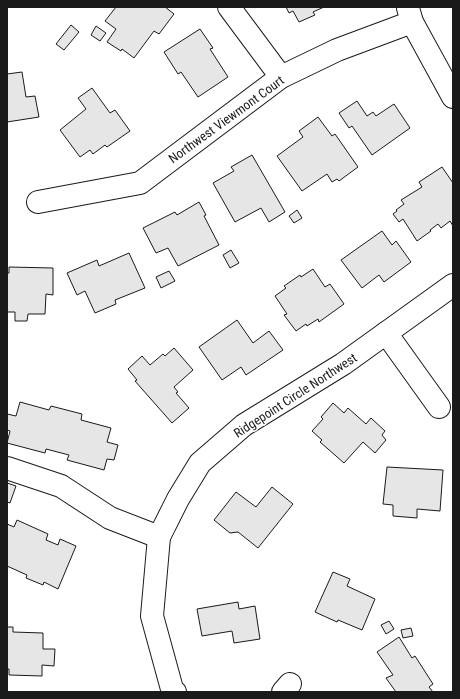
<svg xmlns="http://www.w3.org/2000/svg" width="460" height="699" viewBox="0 0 460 699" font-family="'Roboto Condensed',sans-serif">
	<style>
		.building { fill: #e6e6e6; stroke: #1a1a1a }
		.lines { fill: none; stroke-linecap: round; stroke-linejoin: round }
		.minor-casing { stroke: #1a1a1a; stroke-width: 24 }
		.minor { stroke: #fff; stroke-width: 22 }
		.labels { text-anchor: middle; stroke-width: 3; stroke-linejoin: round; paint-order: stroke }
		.street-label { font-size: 13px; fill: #1a1a1a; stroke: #fff }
	</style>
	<rect width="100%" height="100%" fill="#fff"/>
	<g class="building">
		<path d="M 116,7 L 165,7 L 174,14 L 159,34 L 154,31 L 134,58 L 122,49 L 121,51 L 107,42 L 116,29 L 105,21 Z"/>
		<path d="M 286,7 L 324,7 L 313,12 L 315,15 L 299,22 L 293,11 L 289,13 Z"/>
		<path d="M 71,25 L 79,32 L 64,50 L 56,44 Z"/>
		<path d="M 96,26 L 106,33 L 100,41 L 91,35 Z"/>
		<path d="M 200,29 L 213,48 L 210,49 L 228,77 L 198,97 L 181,72 L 178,74 L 164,52 Z"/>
		<path d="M 22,72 L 26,97 L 35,96 L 39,117 L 7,122 L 7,74 Z"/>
		<path d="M 92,88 L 110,113 L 115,110 L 130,131 L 107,147 L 105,145 L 93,154 L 90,150 L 80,157 L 60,130 L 86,109 L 78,98 Z"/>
		<path d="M 357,101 L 367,116 L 373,112 L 376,116 L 394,104 L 410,128 L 372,155 L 352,126 L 349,128 L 339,113 Z"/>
		<path d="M 318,117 L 332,136 L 335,134 L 358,167 L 339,181 L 337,179 L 332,182 L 327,174 L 302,191 L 277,156 L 303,137 L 299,131 Z"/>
		<path d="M 252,155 L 285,212 L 269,222 L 261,208 L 235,222 L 213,183 L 234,171 L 231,167 Z"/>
		<path d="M 442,167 L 453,183 L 453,226 L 450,221 L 441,228 L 438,224 L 430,230 L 431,231 L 417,241 L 403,219 L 399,222 L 393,214 L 397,211 L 396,210 L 404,204 L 401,200 L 422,187 L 419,182 Z"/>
		<path d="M 199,202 L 206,215 L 204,216 L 219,245 L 178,266 L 168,248 L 156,253 L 143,228 L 175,212 L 177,215 Z"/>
		<path d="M 297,210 L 302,218 L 294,223 L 289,216 Z"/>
		<path d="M 382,231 L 392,245 L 396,241 L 411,262 L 384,282 L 379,275 L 362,288 L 341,260 Z"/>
		<path d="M 231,250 L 239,263 L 230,268 L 223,255 Z"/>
		<path d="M 129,253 L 145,288 L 115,300 L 116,304 L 95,313 L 85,291 L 77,295 L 67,273 L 97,260 L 99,266 Z"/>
		<path d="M 9,267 L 53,268 L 53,295 L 46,294 L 45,314 L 28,314 L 27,321 L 15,321 L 15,312 L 7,312 L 7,273 L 9,273 Z"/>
		<path d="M 313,269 L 325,287 L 330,284 L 344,304 L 319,322 L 318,319 L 307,326 L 306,324 L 296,331 L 284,315 L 287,314 L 275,296 L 286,288 L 284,286 L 300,275 L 301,277 Z"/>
		<path d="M 169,271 L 175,281 L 161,288 L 156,277 Z"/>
		<path d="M 237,320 L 253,343 L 269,331 L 283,350 L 246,375 L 241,367 L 222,380 L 199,347 Z"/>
		<path d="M 174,348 L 193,370 L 174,387 L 178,392 L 176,393 L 189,408 L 172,423 L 135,381 L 137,380 L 128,369 L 142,356 L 150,365 L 163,354 L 165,356 Z"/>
		<path d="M 20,402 L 49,410 L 51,406 L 82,414 L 81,420 L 111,428 L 107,442 L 118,445 L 114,460 L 107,459 L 104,470 L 67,460 L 69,455 L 46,449 L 45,453 L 7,443 L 10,431 L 7,430 L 7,414 L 16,416 Z"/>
		<path d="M 333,403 L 344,413 L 348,408 L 366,424 L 371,418 L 385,431 L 382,435 L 386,440 L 375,453 L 363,442 L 344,463 L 320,442 L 322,440 L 312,431 L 323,419 L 321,417 Z"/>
		<path d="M 387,467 L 443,470 L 440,511 L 417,509 L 417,518 L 393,516 L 393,505 L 383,504 Z"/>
		<path d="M 7,483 L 16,486 L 10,503 L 7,502 Z"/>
		<path d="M 272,487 L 293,504 L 258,548 L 238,532 L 230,533 L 214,520 L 236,492 L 256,507 Z"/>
		<path d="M 17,520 L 48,534 L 46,540 L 58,545 L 60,539 L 76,546 L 58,589 L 44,582 L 43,585 L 26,578 L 27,575 L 7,566 L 7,524 L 14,527 Z"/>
		<path d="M 333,572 L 350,579 L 347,586 L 375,599 L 362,630 L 338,620 L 337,622 L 315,612 Z"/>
		<path d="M 238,602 L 239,609 L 255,606 L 260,639 L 234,643 L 232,631 L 202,636 L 197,609 Z"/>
		<path d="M 389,621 L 394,629 L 386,634 L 381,625 Z"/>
		<path d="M 7,627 L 13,627 L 13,632 L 43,633 L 43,649 L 55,649 L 54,666 L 42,665 L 42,676 L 9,675 L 9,669 L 7,669 Z"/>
		<path d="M 411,628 L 413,636 L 403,638 L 401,630 Z"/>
		<path d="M 399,637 L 412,658 L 415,656 L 433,684 L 429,687 L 433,692 L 396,692 L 386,678 L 393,675 L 377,652 Z"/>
	</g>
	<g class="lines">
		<g class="minor-casing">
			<g id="minor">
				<path d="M 229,7 L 281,77"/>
				<path d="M 408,8 L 412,22 L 453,97"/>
				<path d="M 38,202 L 140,183 L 281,77 L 337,50 L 412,22"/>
				<path d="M 386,333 L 439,407"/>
				<path d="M 7,468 L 61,486 L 110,518 L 159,537"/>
				<path d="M 175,692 L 172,689 L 152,616 L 159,537 L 178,499 L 200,463 L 244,425 L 343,364 L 453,285"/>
				<path d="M 283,692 L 290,684"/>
			</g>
		</g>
		<use href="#minor" class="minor"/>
	</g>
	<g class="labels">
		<g class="street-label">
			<text transform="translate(226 119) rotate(-36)" y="5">Northwest Viewmont Court</text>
			<text transform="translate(295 395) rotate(-33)" y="5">Ridgepoint Circle Northwest</text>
		</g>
	</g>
	<rect width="460" height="699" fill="none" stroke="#1a1a1a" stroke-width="16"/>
</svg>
